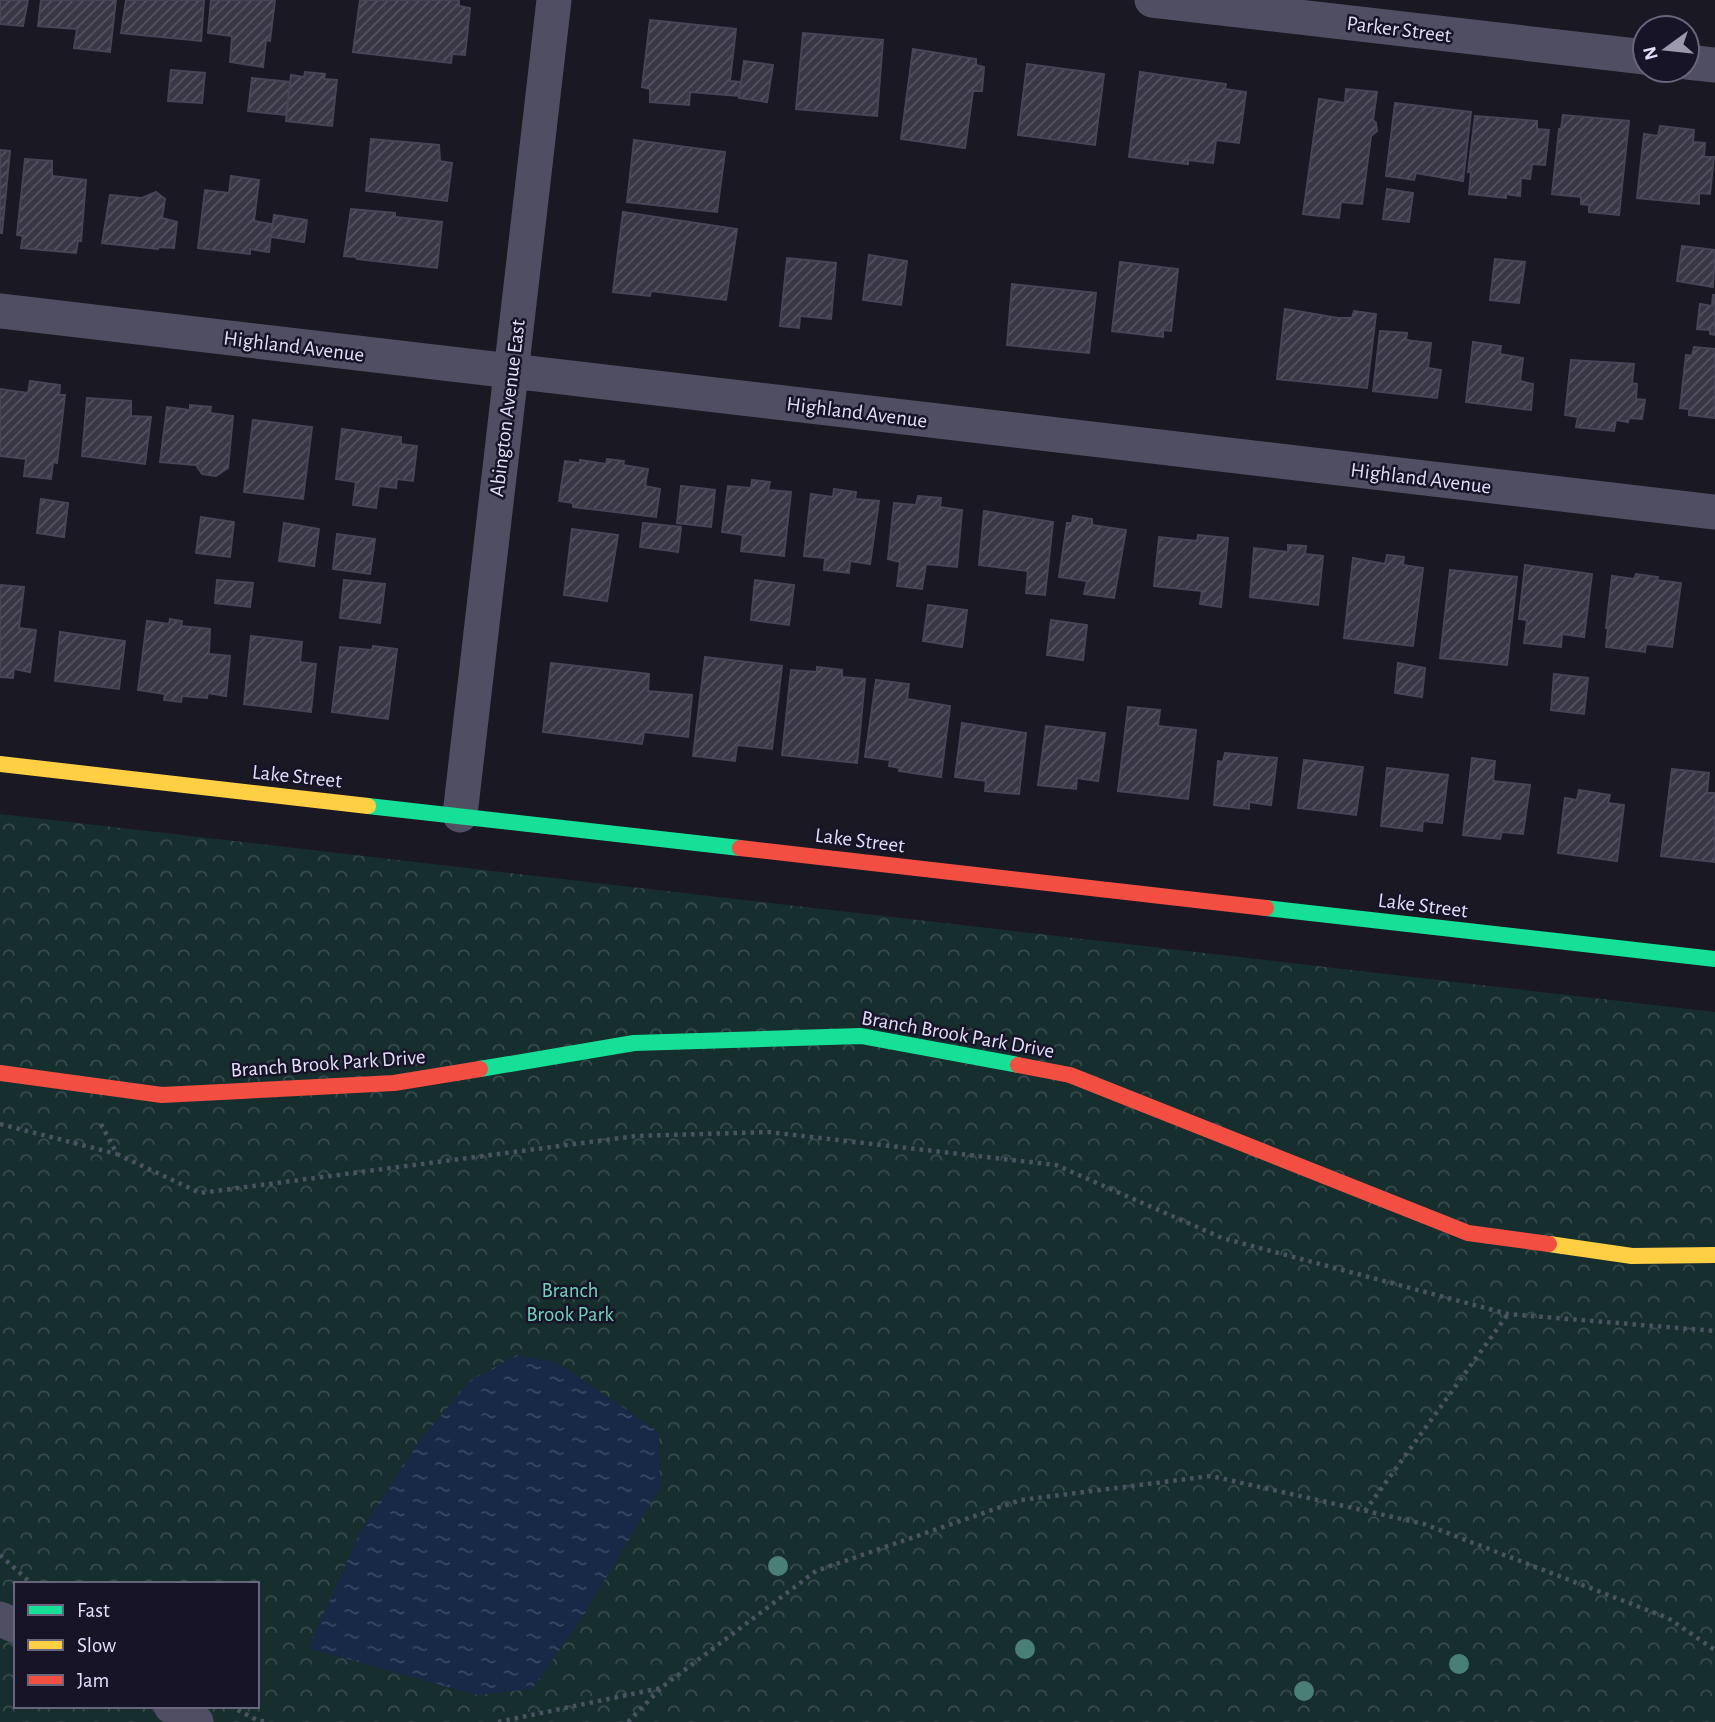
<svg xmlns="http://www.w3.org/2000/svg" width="1715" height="1722" viewBox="0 0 1715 1722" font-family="'Alegreya Sans',sans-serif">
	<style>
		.forest { fill: url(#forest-crowns); fill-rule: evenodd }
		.water { fill: url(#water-ripples) }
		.building { fill: url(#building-hatch); stroke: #474455; stroke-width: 2 }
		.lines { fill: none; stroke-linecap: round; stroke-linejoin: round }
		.path { stroke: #4a5460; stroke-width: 4.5; stroke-dasharray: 3.5 5; stroke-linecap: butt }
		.street { stroke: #504e62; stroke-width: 35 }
		.fast { stroke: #16e098; stroke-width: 16 }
		.slow { stroke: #ffcf43; stroke-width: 16 }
		.jam { stroke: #f24e42; stroke-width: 16 }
		.tree { fill: #4a7f78 }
		.labels { text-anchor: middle; stroke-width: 5; stroke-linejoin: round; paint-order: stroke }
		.street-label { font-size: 21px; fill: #e2defb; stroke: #171427 }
		.park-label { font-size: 21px; fill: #72d3bd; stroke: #171427 }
	</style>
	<defs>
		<pattern id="forest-crowns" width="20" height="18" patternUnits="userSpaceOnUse" patternTransform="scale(1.75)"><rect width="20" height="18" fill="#172e2e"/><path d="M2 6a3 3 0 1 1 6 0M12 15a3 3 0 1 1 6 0" fill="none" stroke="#384c4d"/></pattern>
		<pattern id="water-ripples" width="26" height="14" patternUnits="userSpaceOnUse" patternTransform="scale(1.75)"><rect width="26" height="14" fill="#182948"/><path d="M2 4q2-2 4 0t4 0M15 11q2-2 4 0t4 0" fill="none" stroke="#394863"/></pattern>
		<pattern id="building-hatch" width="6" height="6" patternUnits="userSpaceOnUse" patternTransform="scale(1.75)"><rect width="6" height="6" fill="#393744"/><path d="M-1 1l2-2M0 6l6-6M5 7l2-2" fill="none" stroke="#555460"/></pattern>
	</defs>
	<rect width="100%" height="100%" fill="#1a1823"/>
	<path class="forest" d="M 0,814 L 1715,1012 L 1715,1722 L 0,1722 ZM 16,1584 L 257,1584 L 257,1706 L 16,1706 Z"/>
	<path class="water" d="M 517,1355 L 558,1363 L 659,1432 L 660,1488 L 582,1618 L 532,1689 L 477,1695 L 308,1648 L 360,1533 L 415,1446 L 471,1380 Z"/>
	<g class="building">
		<path d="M 0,0 L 28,0 L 23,26 L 0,24 Z"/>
		<path d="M 41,0 L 116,0 L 110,52 L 74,48 L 77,29 L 38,26 Z"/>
		<path d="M 126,0 L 204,0 L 201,41 L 121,33 Z"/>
		<path d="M 211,0 L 275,0 L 270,41 L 266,40 L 263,67 L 230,62 L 232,36 L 208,33 Z"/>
		<path d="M 360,0 L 459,0 L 459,6 L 470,8 L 465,55 L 452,54 L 451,63 L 353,52 Z"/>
		<path d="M 650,20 L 736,29 L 730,81 L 741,82 L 739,96 L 690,92 L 689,105 L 650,102 L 650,89 L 642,87 Z"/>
		<path d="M 803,33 L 883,40 L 877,116 L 796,109 Z"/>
		<path d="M 913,49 L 976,59 L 976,65 L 984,67 L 982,91 L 973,91 L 965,148 L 901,139 Z"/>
		<path d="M 744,61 L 773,65 L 767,102 L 739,98 Z"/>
		<path d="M 1027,64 L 1104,74 L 1095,145 L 1018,135 Z"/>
		<path d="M 171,70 L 205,73 L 202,103 L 168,101 Z"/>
		<path d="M 305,72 L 325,74 L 324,79 L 337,80 L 332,126 L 286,121 L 291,75 L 304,77 Z"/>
		<path d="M 1140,72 L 1226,84 L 1225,89 L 1246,92 L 1239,143 L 1216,140 L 1213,163 L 1188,160 L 1188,164 L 1129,157 Z"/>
		<path d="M 252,78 L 290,82 L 286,115 L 248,111 Z"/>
		<path d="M 1346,89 L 1377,92 L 1373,120 L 1376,123 L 1377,131 L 1371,136 L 1362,204 L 1341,202 L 1339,218 L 1303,214 L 1319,99 L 1345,103 Z"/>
		<path d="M 1395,103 L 1471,112 L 1463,181 L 1416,173 L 1414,180 L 1386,176 Z"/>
		<path d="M 1563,115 L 1629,121 L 1619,215 L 1589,212 L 1589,205 L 1581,204 L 1581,197 L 1552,194 L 1559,129 L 1561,129 Z"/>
		<path d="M 1475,116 L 1537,121 L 1537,129 L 1549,130 L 1545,165 L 1532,164 L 1530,179 L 1521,178 L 1520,196 L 1506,194 L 1506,198 L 1469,194 L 1471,172 L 1468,172 Z"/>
		<path d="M 1660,126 L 1694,130 L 1693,142 L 1705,143 L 1704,157 L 1714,157 L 1710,194 L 1699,193 L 1699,204 L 1637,198 L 1644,134 L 1658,136 Z"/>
		<path d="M 371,139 L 439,145 L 440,161 L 452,163 L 447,201 L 366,191 Z"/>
		<path d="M 634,140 L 725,152 L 717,212 L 627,202 Z"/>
		<path d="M 0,150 L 10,151 L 2,233 L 0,233 Z"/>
		<path d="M 25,159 L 52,161 L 52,176 L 86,180 L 81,241 L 78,241 L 76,253 L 21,248 L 23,236 L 17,235 Z"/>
		<path d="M 231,176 L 259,180 L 254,221 L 272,224 L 269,252 L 250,249 L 250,254 L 198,248 L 205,190 L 229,193 Z"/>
		<path d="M 1387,189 L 1413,193 L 1409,222 L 1383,219 Z"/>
		<path d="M 156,192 L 165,199 L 162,218 L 177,222 L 174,248 L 159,247 L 158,249 L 102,243 L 110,195 L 142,198 Z"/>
		<path d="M 351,209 L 395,213 L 395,217 L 442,222 L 437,268 L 357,259 L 356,257 L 344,256 Z"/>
		<path d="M 623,212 L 737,229 L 726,300 L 651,291 L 650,296 L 613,292 Z"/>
		<path d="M 274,215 L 307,220 L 304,242 L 271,237 Z"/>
		<path d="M 1682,246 L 1715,250 L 1713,287 L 1677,281 Z"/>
		<path d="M 869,255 L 907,261 L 901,305 L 863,300 Z"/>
		<path d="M 787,258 L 836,263 L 831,319 L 800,316 L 799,328 L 780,326 Z"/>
		<path d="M 1495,259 L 1525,262 L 1519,303 L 1490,300 Z"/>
		<path d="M 1120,262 L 1178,269 L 1171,331 L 1163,330 L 1163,337 L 1112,331 Z"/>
		<path d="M 1012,284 L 1096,293 L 1089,353 L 1007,345 Z"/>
		<path d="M 1713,295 L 1715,295 L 1715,335 L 1710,334 L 1710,330 L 1697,329 L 1700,304 L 1712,306 Z"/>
		<path d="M 1285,309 L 1338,318 L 1352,318 L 1354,311 L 1376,314 L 1367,388 L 1277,379 Z"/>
		<path d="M 1380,331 L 1407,333 L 1406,340 L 1431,343 L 1428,368 L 1441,370 L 1437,398 L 1373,391 Z"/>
		<path d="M 1473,342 L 1501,346 L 1500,354 L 1523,358 L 1520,381 L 1533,384 L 1531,410 L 1466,402 Z"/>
		<path d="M 1694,347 L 1715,349 L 1715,418 L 1689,415 L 1689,409 L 1680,408 L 1686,355 L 1692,356 Z"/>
		<path d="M 1571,360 L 1634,364 L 1632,383 L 1637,384 L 1636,399 L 1645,400 L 1642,419 L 1629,418 L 1628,422 L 1616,420 L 1614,431 L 1576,427 L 1578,417 L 1565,415 Z"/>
		<path d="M 30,381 L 60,385 L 59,395 L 65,395 L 57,463 L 53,462 L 51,479 L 24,476 L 26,459 L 0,456 L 0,389 L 28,393 Z"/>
		<path d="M 87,398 L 131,401 L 131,416 L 151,417 L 145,464 L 82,456 Z"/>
		<path d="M 190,405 L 211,407 L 210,413 L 233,416 L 228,468 L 216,476 L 202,474 L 196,465 L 160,462 L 167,407 L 190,410 Z"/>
		<path d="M 253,420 L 312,427 L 303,499 L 244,492 Z"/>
		<path d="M 342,429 L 401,437 L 401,444 L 417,446 L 413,481 L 397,479 L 396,488 L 379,486 L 376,508 L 353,505 L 356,482 L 336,479 Z"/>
		<path d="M 607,459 L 624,461 L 623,465 L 648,469 L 645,486 L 660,489 L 656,517 L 573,507 L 573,503 L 559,501 L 565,461 L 580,463 L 580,460 L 606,464 Z"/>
		<path d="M 752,480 L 770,482 L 768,490 L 791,492 L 784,556 L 741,551 L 743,535 L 722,532 L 728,486 L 751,488 Z"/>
		<path d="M 681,486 L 715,490 L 711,527 L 677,523 Z"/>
		<path d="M 834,489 L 856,492 L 855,499 L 879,501 L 870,564 L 850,561 L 849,573 L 824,570 L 825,558 L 804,556 L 811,494 L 833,497 Z"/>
		<path d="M 918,496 L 941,498 L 940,507 L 962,510 L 957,567 L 926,564 L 922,589 L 897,586 L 900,562 L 888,559 L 894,503 L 916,505 Z"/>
		<path d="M 41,499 L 68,503 L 64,537 L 37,533 Z"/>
		<path d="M 984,511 L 1053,522 L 1045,595 L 1026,593 L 1028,571 L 979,565 Z"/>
		<path d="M 1073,516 L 1092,519 L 1092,525 L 1126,530 L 1114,598 L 1084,594 L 1087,581 L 1059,577 L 1067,523 L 1072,523 Z"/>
		<path d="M 201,517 L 234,522 L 230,557 L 196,553 Z"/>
		<path d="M 284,523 L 319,529 L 314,566 L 279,561 Z"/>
		<path d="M 643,523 L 681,527 L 678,552 L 640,547 Z"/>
		<path d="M 572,529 L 618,535 L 607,601 L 564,595 Z"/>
		<path d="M 337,534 L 375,539 L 370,574 L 333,569 Z"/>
		<path d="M 1198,535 L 1228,538 L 1221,607 L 1200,604 L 1202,591 L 1154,586 L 1159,537 L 1197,541 Z"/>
		<path d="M 1288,545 L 1306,546 L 1305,554 L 1323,556 L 1318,605 L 1250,597 L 1254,548 L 1288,552 Z"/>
		<path d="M 1387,555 L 1404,557 L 1403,565 L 1423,568 L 1413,646 L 1344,638 L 1353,558 L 1385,564 Z"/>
		<path d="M 1525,565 L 1592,574 L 1584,637 L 1562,634 L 1561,647 L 1524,643 L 1527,620 L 1519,619 Z"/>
		<path d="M 1450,570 L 1517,577 L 1507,665 L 1440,658 Z"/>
		<path d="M 1636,574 L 1658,577 L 1657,580 L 1681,583 L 1672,647 L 1646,644 L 1645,652 L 1606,647 L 1608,628 L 1606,628 L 1612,576 L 1634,579 Z"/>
		<path d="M 217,580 L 253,583 L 250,607 L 215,603 Z"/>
		<path d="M 344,580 L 385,584 L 380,623 L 340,618 Z"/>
		<path d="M 755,580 L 794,585 L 789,625 L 751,620 Z"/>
		<path d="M 0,585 L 24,587 L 19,628 L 36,630 L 30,672 L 14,669 L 13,678 L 0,677 Z"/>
		<path d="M 928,605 L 967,610 L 962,647 L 923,641 Z"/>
		<path d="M 170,619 L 182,621 L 181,626 L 210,629 L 209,654 L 230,656 L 226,696 L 208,693 L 207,698 L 182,696 L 181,702 L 164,700 L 165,694 L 138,690 L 147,621 L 169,624 Z"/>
		<path d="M 1051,620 L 1087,625 L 1083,660 L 1047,655 Z"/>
		<path d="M 60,632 L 125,641 L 119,689 L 55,681 Z"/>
		<path d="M 251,636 L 302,642 L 300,662 L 316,664 L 311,712 L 244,704 Z"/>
		<path d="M 373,646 L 397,649 L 388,719 L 332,712 L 340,647 L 372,650 Z"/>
		<path d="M 705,657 L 782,666 L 772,749 L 737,745 L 735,761 L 693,756 Z"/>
		<path d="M 551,663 L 649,674 L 648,691 L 692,695 L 688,737 L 644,732 L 642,744 L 543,732 Z"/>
		<path d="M 1398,663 L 1425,668 L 1422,697 L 1395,693 Z"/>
		<path d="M 817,667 L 842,670 L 842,677 L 865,679 L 857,763 L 782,755 L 791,670 L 817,672 Z"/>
		<path d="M 1554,674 L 1588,678 L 1584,714 L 1551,710 Z"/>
		<path d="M 876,680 L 909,684 L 907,699 L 950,706 L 941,777 L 899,771 L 900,768 L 889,766 L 890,760 L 865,757 Z"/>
		<path d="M 1128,707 L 1160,710 L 1158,726 L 1196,730 L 1188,799 L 1118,791 Z"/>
		<path d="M 962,723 L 1026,733 L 1019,794 L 985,791 L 986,781 L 955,777 Z"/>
		<path d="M 1046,726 L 1105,733 L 1098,781 L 1077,778 L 1076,789 L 1038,785 Z"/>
		<path d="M 1225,753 L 1277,758 L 1271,805 L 1249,802 L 1249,809 L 1214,805 L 1218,761 L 1223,762 Z"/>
		<path d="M 1472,758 L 1495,761 L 1493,781 L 1530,785 L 1523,834 L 1502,832 L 1500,839 L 1463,835 Z"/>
		<path d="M 1304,760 L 1363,767 L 1356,815 L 1298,808 Z"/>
		<path d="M 1387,768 L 1448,775 L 1442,823 L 1423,821 L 1422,831 L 1381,826 Z"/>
		<path d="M 1672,769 L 1709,773 L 1707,793 L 1715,793 L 1715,862 L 1661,856 Z"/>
		<path d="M 1579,790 L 1610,795 L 1608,803 L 1624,805 L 1617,861 L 1558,853 L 1565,798 L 1577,800 Z"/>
	</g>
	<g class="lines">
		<g class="path">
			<path d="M 0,1124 L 117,1154"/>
			<path d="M 101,1124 L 117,1154 L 200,1193 L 636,1136 L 768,1132 L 1056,1165 L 1222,1238 L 1508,1314 L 1715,1331"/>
			<path d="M 1365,1511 L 1508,1314"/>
			<path d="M 0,1555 L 32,1584"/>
			<path d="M 230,1706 L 257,1720 L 267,1722"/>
			<path d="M 498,1722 L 661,1688"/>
			<path d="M 628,1722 L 662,1687 L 816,1571 L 1021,1500 L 1211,1476 L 1424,1524 L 1668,1618 L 1715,1650"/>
		</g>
		<g class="street">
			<path d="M 1152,0 L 1645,57"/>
			<path d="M 1687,62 L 1715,65"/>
			<path d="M 0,311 L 1715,512"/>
			<path d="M 460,815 L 554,0"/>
			<path d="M 0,1619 L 16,1626"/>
			<path d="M 171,1706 L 196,1722"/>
		</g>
		<g class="fast">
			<path d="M 368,806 L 740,848"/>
			<path d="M 1266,908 L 1715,959"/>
			<path d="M 480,1069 L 634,1043 L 861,1036 L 1018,1065"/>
		</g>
		<g class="slow">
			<path d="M 0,764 L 368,806"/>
			<path d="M 1549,1244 L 1632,1256 L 1715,1255"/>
		</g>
		<g class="jam">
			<path d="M 740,848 L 1266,908"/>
			<path d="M 1018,1065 L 1070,1075 L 1468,1233 L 1549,1244"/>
			<path d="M 0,1073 L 162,1095 L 394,1083 L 480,1069"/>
		</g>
	</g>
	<g class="tree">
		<circle cx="778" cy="1566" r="10"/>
		<circle cx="1025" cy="1649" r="10"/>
		<circle cx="1459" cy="1664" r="10"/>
		<circle cx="1304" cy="1691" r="10"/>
	</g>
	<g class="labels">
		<g class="street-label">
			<text transform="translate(1399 29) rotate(7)" y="7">Parker Street</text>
			<text transform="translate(294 346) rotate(7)" y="7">Highland Avenue</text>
			<text transform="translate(507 408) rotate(-83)" y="7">Abington Avenue East</text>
			<text transform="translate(857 412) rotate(7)" y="7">Highland Avenue</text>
			<text transform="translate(1421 478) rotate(7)" y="7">Highland Avenue</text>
			<text transform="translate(297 776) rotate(6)" y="7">Lake Street</text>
			<text transform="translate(860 840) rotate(7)" y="7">Lake Street</text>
			<text transform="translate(1423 905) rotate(7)" y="7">Lake Street</text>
			<text transform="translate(958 1034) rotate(10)" y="7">Branch Brook Park Drive</text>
			<text transform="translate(328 1063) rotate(-4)" y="7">Branch Brook Park Drive</text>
		</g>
		<g class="park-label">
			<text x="570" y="1297">Branch<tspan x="570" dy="24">Brook Park</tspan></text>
		</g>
	</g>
	<rect x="14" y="1582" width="245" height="126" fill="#171427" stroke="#68657c" stroke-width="2"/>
	<rect x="28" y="1605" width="35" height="10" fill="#16e098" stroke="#68657c" stroke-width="2"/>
	<text x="77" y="1617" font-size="21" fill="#e2defb">Fast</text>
	<rect x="28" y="1640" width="35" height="10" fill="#ffcf43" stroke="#68657c" stroke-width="2"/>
	<text x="77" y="1652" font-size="21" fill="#e2defb">Slow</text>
	<rect x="28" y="1675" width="35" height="10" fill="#f24e42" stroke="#68657c" stroke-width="2"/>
	<text x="77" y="1687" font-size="21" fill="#e2defb">Jam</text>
	<g transform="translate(1666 49) rotate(255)"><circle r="33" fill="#171427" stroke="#68657c" stroke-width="2"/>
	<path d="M0-5L12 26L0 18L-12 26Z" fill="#9c99af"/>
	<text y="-10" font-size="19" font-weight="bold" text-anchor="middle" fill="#e2defb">N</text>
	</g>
</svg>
